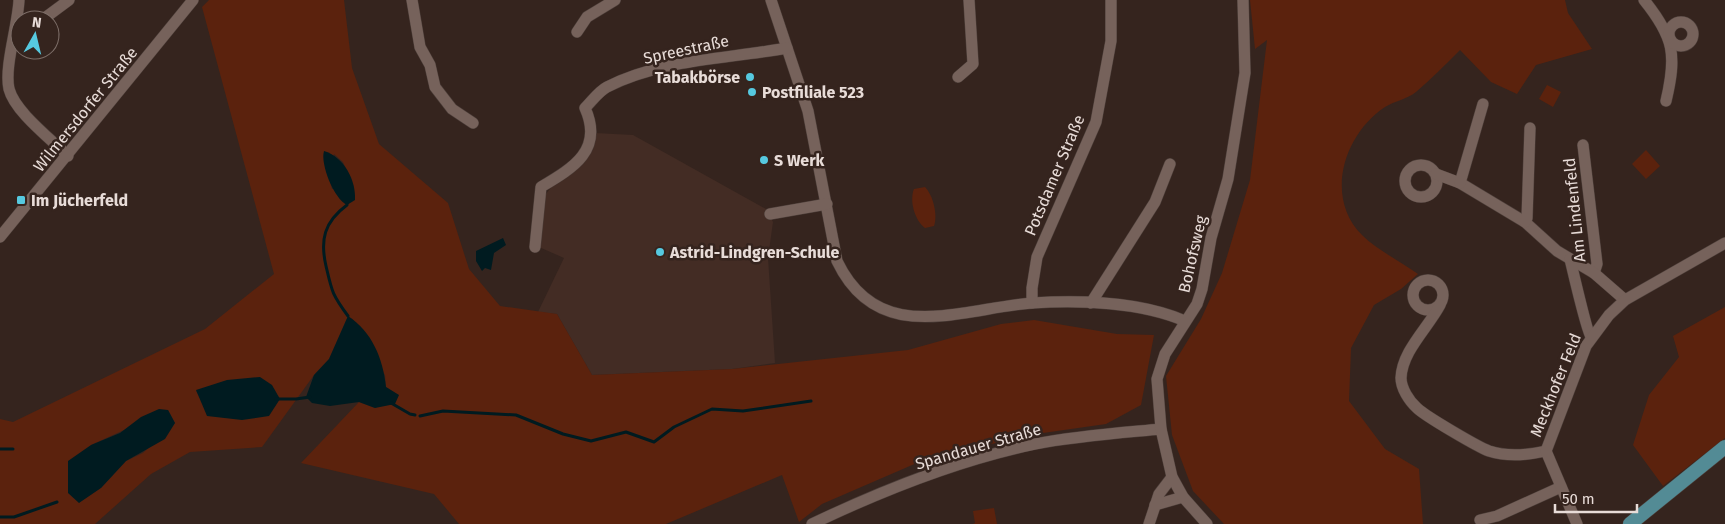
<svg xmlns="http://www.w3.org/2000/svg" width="1725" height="524" viewBox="0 0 1725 524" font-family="'Fira Sans',sans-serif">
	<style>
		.built { fill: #432c24 }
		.green { fill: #5b220d; fill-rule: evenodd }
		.water { fill: #001b20 }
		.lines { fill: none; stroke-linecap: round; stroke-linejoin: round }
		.stream { stroke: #001b20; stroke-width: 3 }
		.minor-casing { stroke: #4d3f3a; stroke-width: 12 }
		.major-casing { stroke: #4d3f3a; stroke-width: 15 }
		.minor { stroke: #76625b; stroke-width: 11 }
		.major { stroke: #538b95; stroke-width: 14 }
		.poi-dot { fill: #56c9e0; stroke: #35241e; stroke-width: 2 }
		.labels { text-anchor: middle; stroke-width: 5; stroke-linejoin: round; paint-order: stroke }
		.street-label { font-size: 16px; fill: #e8dcd8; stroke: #35241e }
		.poi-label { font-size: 16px; font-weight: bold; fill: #e8dcd8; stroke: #35241e; text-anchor: start }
	</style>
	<rect width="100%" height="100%" fill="#35241e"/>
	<path class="built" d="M 595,133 L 633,135 L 766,209 L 773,222 L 768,258 L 775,363 L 732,369 L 592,375 L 557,314 L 538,312 L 564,258 L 539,247 L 545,195 Z"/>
	<g class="green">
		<path d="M 209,0 L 344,0 L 352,68 L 379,144 L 448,203 L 469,269 L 500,306 L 557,314 L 592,375 L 732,369 L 908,350 L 1001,324 L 1034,320 L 1117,334 L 1154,335 L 1141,405 L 1106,424 L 1036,434 L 926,459 L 822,504 L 799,522 L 782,475 L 666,524 L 459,524 L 434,494 L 301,463 L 359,402 L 375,408 L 398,395 L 386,387 L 385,375 L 348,316 L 329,359 L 314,375 L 262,447 L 190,452 L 151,474 L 95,524 L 0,524 L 0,419 L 13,422 L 205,329 L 274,274 L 202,7 ZM 334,154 L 343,162 L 354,187 L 332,189 L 328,174 ZM 272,385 L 200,398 L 196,391 ZM 168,410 L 175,423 L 143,453 L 126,461 L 101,488 L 91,445 Z"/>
		<path d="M 1250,0 L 1565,0 L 1568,13 L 1592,49 L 1536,65 L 1517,94 L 1491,82 L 1460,50 C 1446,64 1431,79 1416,92 C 1407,99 1395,101 1385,107 C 1344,134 1324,197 1362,235 C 1377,250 1400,261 1418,274 L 1401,289 L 1374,305 L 1351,348 L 1349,401 L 1385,449 L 1419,469 L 1423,524 L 1224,524 L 1193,491 L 1172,435 L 1166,376 L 1201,319 L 1222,273 L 1250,180 L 1267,40 L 1255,49 Z"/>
		<path d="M 1547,85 L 1561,92 L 1553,107 L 1539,99 Z"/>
		<path d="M 1646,150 L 1660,166 L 1646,179 L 1632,164 Z"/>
		<path d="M 925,187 C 933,195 938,215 934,226 L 925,228 C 915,221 909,201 914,189 Z"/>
		<path d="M 1725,307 L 1725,438 L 1663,486 L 1633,445 L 1649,395 L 1679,357 L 1673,336 Z"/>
		<path d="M 994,508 L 997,524 L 973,524 L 975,523 L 973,511 Z"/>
	</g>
	<g class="water">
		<path d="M 324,151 C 344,157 356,180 355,200 L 347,205 C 334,199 320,164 324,151 Z"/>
		<path d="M 503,238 L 506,245 L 494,253 L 491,270 L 485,268 L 482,271 L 476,261 L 476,251 Z"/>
		<path d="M 348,316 C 372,332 383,358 386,387 L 399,395 L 395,404 L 375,408 L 359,402 L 330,406 L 312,403 L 306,397 L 314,375 L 329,359 Z"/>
		<path d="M 260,377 L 272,385 L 280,399 L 269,416 L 242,420 L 207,416 L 196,390 L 227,380 Z"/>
		<path d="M 159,409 L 168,410 L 175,423 L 165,439 L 126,461 L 101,488 L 79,503 L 68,493 L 68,461 L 91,445 L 120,433 L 141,417 Z"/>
	</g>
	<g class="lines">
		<g class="stream">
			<path d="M 347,205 C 324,222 320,240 326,266 C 332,292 332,294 348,316"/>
			<path d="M 276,399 L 296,399 L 310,397"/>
			<path d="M 391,403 L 410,414 L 415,415"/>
			<path d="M 420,416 L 443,411 L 516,415 L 563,434 L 591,441 L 626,432 L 654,442 L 674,427 L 712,409 L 743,411 L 811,401"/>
			<path d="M 0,449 L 13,449"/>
			<path d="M 0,517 L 14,517 L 57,502"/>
		</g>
		<g class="minor-casing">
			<g id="minor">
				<path d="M 19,0 C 18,25 4,67 9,89 C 15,112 51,139 68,156"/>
				<path d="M 412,0 L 420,47 L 430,65 L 435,87 L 452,109 L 473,123"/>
				<path d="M 771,0 L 808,111 L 837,261 C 878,347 959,309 1032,303 C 1080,300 1141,302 1185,321"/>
				<path d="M 1644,0 C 1674,37 1677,55 1666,101"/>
				<path d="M 42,20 L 69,0"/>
				<circle cx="1681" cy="34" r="12"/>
				<path d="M 577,32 L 587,17 L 615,0"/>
				<path d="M 958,77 L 973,64 L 969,0"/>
				<path d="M 1583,145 L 1597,264 L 1594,273"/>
				<circle cx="1421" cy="181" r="16"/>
				<path d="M 1436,174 L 1460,183 L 1525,222 L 1557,251 L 1594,273 L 1625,300"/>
				<path d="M 1460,183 L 1483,104"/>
				<path d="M 770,214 L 827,204"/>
				<path d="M 1525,222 L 1527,218 L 1530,128"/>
				<path d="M 0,237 L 193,0"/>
				<path d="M 535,247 L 541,187 C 573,168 604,150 585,108 C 592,101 599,91 607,87 C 662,59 727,59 787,48"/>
				<path d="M 1570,259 C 1573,271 1587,333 1591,337"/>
				<circle cx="1428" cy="295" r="15"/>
				<path d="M 1032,303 L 1032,288 L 1037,257 L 1096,122 L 1111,41 L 1111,0"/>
				<path d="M 1091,303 L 1155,202 L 1170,164"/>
				<path d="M 1440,305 C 1428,328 1402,351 1401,378 C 1401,388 1409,401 1417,408 C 1425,416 1478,447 1489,451 C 1507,457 1528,455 1546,451"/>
				<path d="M 1155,505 L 1183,497"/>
				<path d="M 1480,520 L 1497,516 L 1561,487"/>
				<path d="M 812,524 C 883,490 958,460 1035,444 C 1076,436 1119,433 1161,429"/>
				<path d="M 1149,524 L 1159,494 L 1172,477"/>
				<path d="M 1207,524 L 1183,497 L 1172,477 L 1161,429 L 1157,379 L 1165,354 L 1197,304 L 1202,289 L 1211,238 L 1228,179 L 1245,73 L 1243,0"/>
				<path d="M 1577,524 L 1546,451 L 1586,346 L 1609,315 L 1625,300 L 1725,243"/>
			</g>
		</g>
		<g class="major-casing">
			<path id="major" d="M 1630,524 L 1725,447"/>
		</g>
		<use href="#minor" class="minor"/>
		<use href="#major" class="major"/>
	</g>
	<g class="poi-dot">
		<circle cx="750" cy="77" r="5"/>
		<circle cx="752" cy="92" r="5"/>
		<circle cx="764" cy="160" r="5"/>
		<rect x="16" y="195" width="10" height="10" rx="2.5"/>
		<circle cx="660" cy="252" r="5"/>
	</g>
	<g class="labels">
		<g class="street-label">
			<text transform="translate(686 49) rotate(-12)" y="6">Spreestraße</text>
			<text transform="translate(85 109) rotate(-51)" y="6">Wilmersdorfer Straße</text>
			<text transform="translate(1054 175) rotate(-67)" y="6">Potsdamer Straße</text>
			<text transform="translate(1574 210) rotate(-96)" y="6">Am Lindenfeld</text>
			<text transform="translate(1192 254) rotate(-77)" y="6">Bohofsweg</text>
			<text transform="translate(1555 385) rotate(-68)" y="6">Meckhofer Feld</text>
			<text transform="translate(978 446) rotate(-16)" y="6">Spandauer Straße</text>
		</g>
		<g class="poi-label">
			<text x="740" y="83" text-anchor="end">Tabakbörse</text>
			<text x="762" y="98">Postfiliale 523</text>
			<text x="774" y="166">S Werk</text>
			<text x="31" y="206">Im Jücherfeld</text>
			<text x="670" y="258">Astrid-Lindgren-Schule</text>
		</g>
	</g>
	<g transform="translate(35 35) rotate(8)"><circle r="24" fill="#35241e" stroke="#7d6e68"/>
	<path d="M0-4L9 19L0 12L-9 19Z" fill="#56c9e0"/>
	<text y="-8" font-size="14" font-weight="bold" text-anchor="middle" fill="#e8dcd8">N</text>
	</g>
	<path d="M1555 504v8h82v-8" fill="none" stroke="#e8dcd8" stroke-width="2.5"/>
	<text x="1562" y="504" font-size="15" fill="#e8dcd8" stroke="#35241e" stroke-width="4" paint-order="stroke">50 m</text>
</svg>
